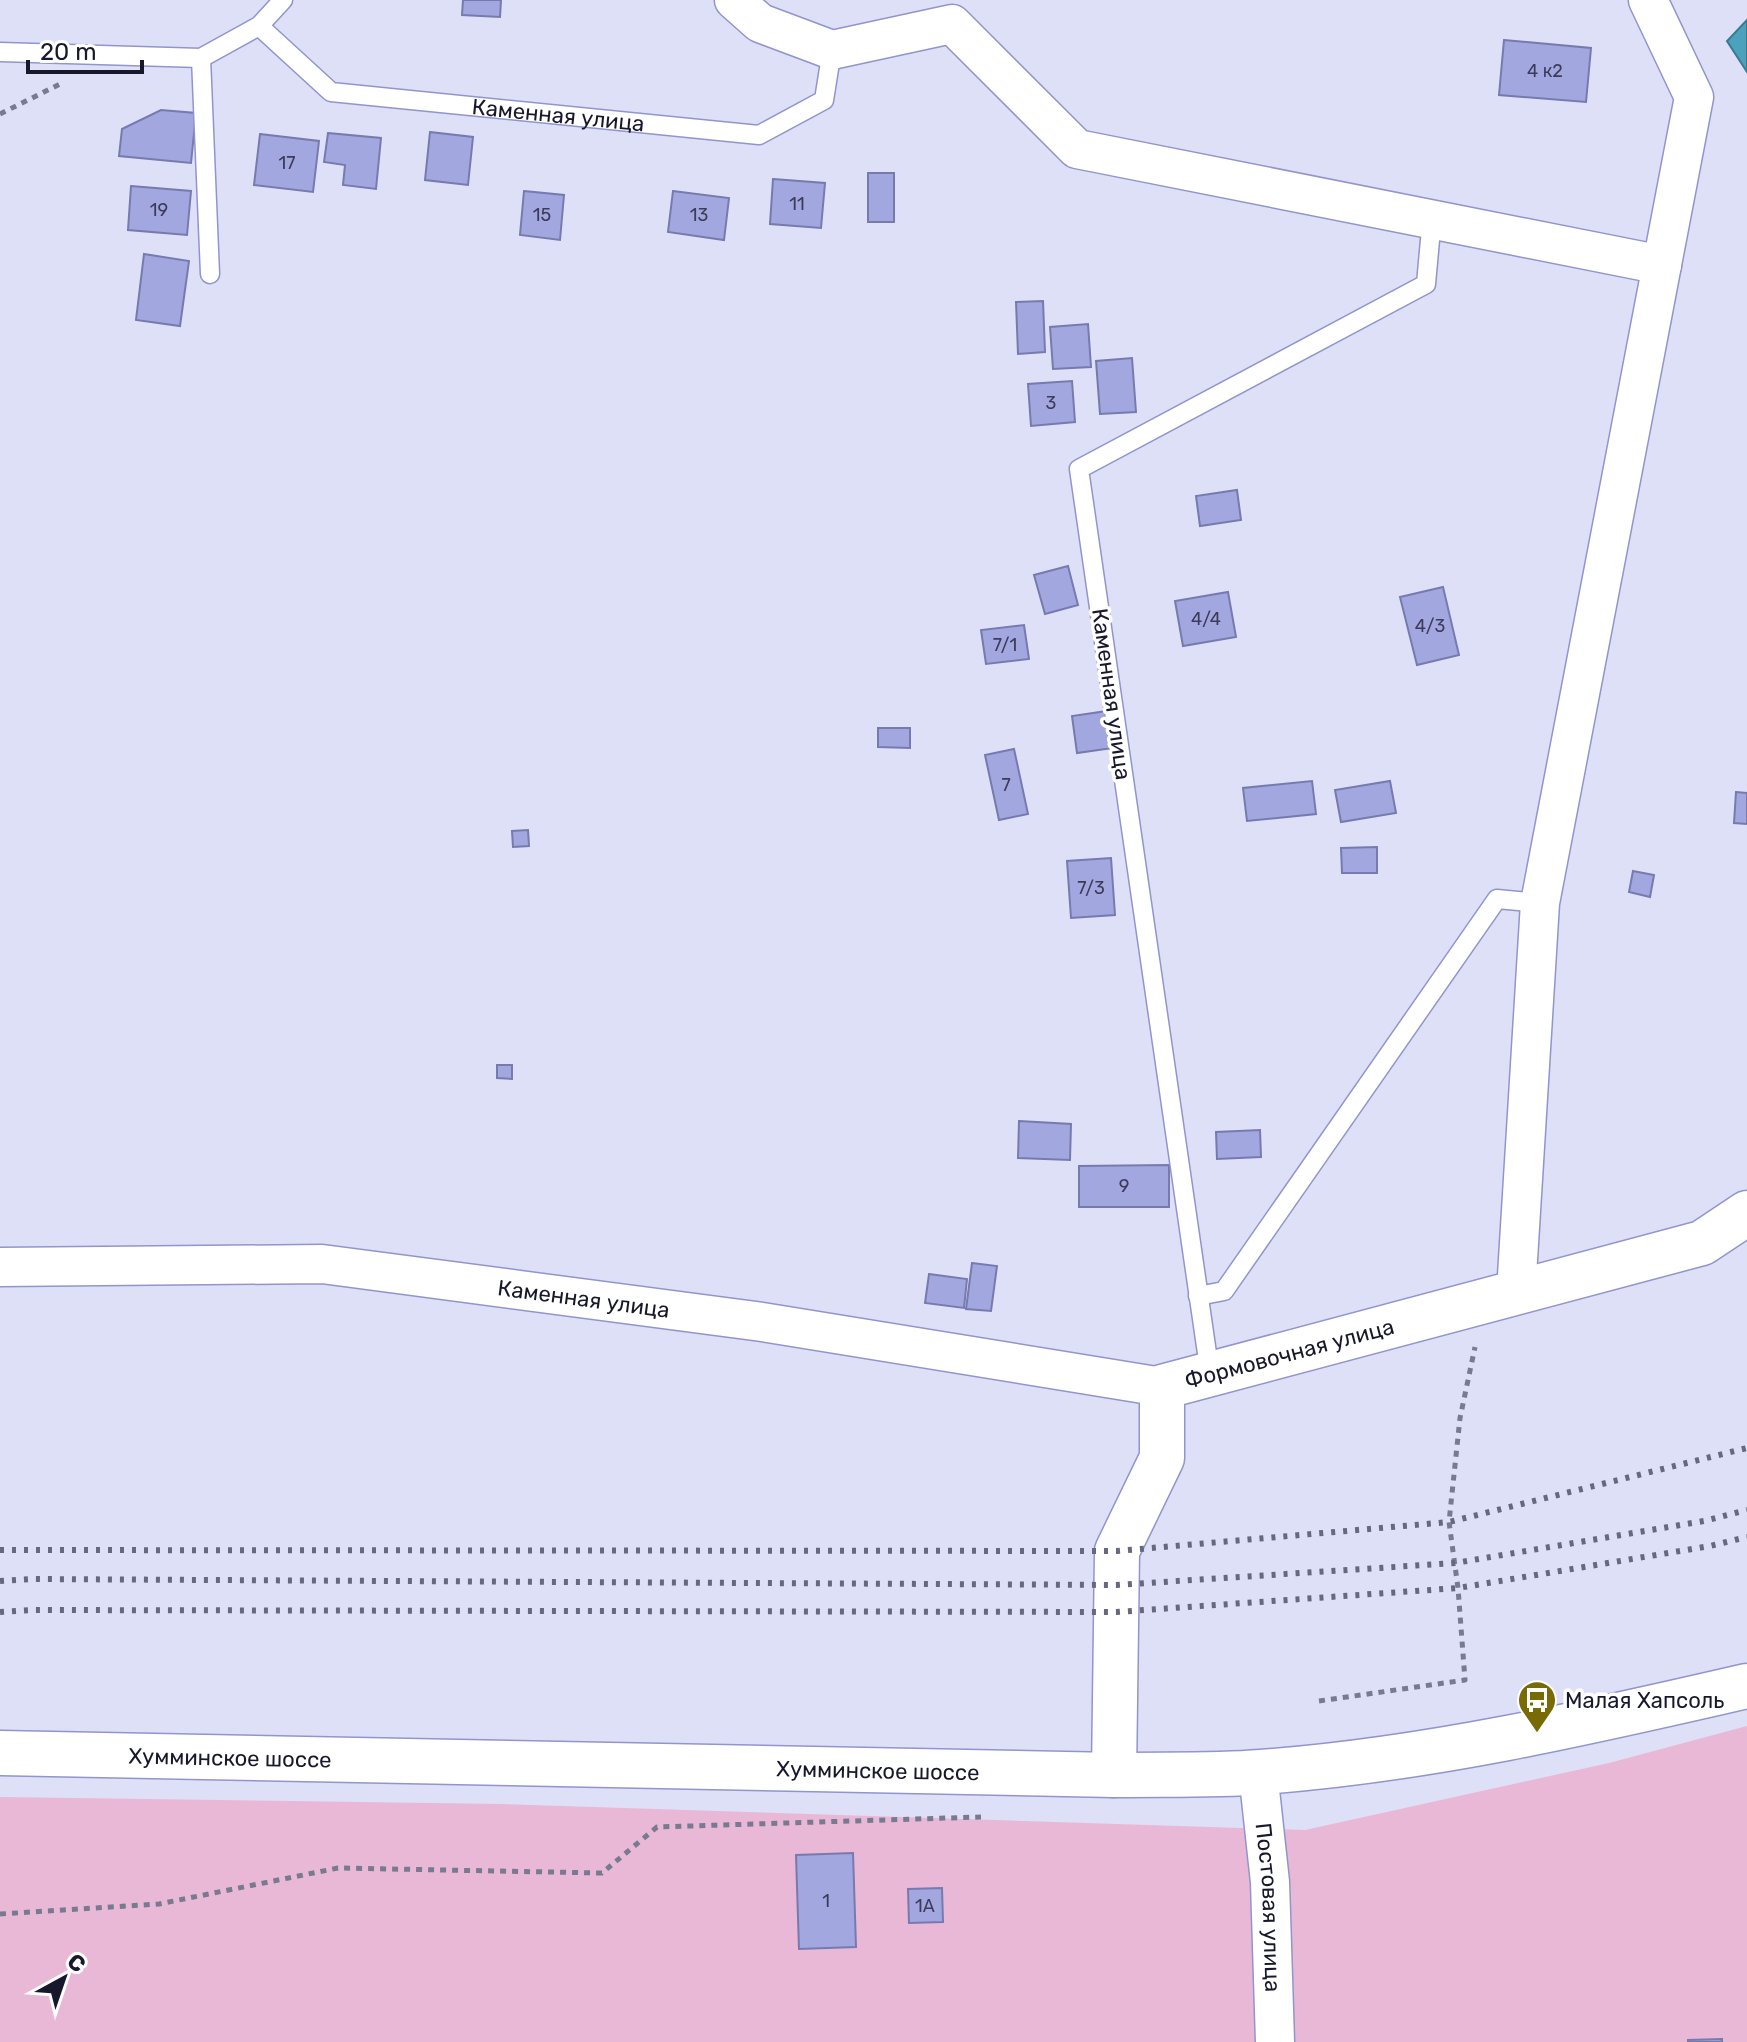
<svg xmlns="http://www.w3.org/2000/svg" width="1747" height="2042" viewBox="0 0 1747 2042" font-family="Rubik,sans-serif">
	<style>
		.green { fill: #e9b8d7 }
		.water { fill: #4ba2bc; stroke: #3c7991; stroke-width: 2 }
		.building { fill: #a3a7df; stroke: #777aaf; stroke-width: 2 }
		.lines { fill: none; stroke-linecap: round; stroke-linejoin: round }
		.lane-casing { stroke: #9195cc; stroke-width: 21 }
		.street-casing { stroke: #9195cc; stroke-width: 41 }
		.secondary-casing { stroke: #9195cc; stroke-width: 47 }
		.path { stroke: #787a90; stroke-width: 5; stroke-dasharray: 6 6; stroke-linecap: butt }
		.lane { stroke: #fff; stroke-width: 18 }
		.street { stroke: #fff; stroke-width: 38 }
		.secondary { stroke: #fff; stroke-width: 44 }
		.rail { stroke: #67687e; stroke-width: 6; stroke-dasharray: 4 8; stroke-linecap: butt }
		.labels { text-anchor: middle; stroke-width: 7; stroke-linejoin: round; paint-order: stroke }
		.number-label { font-size: 18px; fill: #3b3c5a }
		.street-label { font-size: 22px; fill: #18182d; stroke: #fff }
		.poi-label { font-size: 22px; fill: #18182d; stroke: #fff; text-anchor: start }
	</style>
	<rect width="100%" height="100%" fill="#dde0f7"/>
	<path class="green" d="M 1747,1726 L 1747,2042 L 0,2042 L 0,1797 L 503,1804 L 1305,1830 L 1609,1763 Z"/>
	<path class="water" d="M 1747,20 L 1747,72 L 1727,41 Z"/>
	<g class="building">
		<path d="M 463,0 L 501,0 L 500,17 L 462,15 Z"/>
		<path d="M 1504,40 L 1591,48 L 1586,102 L 1499,95 Z"/>
		<path d="M 161,110 L 196,113 L 191,163 L 119,156 L 122,129 Z"/>
		<path d="M 430,132 L 473,137 L 468,185 L 425,180 Z"/>
		<path d="M 328,133 L 381,138 L 376,189 L 343,185 L 345,165 L 324,162 Z"/>
		<path d="M 260,134 L 319,141 L 313,192 L 254,185 Z"/>
		<rect x="868" y="173" width="26" height="49"/>
		<path d="M 773,179 L 825,183 L 821,228 L 770,224 Z"/>
		<path d="M 131,186 L 191,191 L 187,235 L 128,230 Z"/>
		<path d="M 524,191 L 564,195 L 560,240 L 520,235 Z"/>
		<path d="M 673,191 L 729,198 L 724,240 L 668,232 Z"/>
		<path d="M 144,254 L 189,261 L 180,326 L 136,320 Z"/>
		<path d="M 1043,301 L 1045,352 L 1018,354 L 1016,302 Z"/>
		<path d="M 1088,324 L 1091,367 L 1053,369 L 1050,327 Z"/>
		<path d="M 1132,358 L 1136,412 L 1100,414 L 1096,361 Z"/>
		<path d="M 1072,381 L 1075,422 L 1031,426 L 1028,384 Z"/>
		<path d="M 1237,490 L 1241,520 L 1200,526 L 1196,496 Z"/>
		<path d="M 1068,566 L 1078,605 L 1045,614 L 1034,575 Z"/>
		<path d="M 1443,587 L 1459,655 L 1417,665 L 1400,597 Z"/>
		<path d="M 1228,592 L 1236,637 L 1183,646 L 1175,601 Z"/>
		<path d="M 1024,625 L 1029,659 L 986,664 L 981,630 Z"/>
		<path d="M 1114,710 L 1120,747 L 1077,753 L 1072,716 Z"/>
		<path d="M 878,728 L 910,728 L 910,748 L 878,747 Z"/>
		<path d="M 1014,749 L 1028,814 L 999,820 L 985,755 Z"/>
		<path d="M 1312,781 L 1316,814 L 1247,821 L 1243,788 Z"/>
		<path d="M 1390,781 L 1396,813 L 1341,822 L 1335,790 Z"/>
		<path d="M 1736,792 L 1747,793 L 1747,824 L 1734,823 Z"/>
		<path d="M 528,830 L 529,846 L 513,847 L 512,831 Z"/>
		<path d="M 1377,847 L 1377,873 L 1342,873 L 1341,848 Z"/>
		<path d="M 1111,858 L 1115,915 L 1071,918 L 1067,861 Z"/>
		<path d="M 1633,871 L 1654,875 L 1650,897 L 1629,892 Z"/>
		<path d="M 497,1065 L 512,1065 L 512,1079 L 497,1078 Z"/>
		<path d="M 1019,1121 L 1071,1124 L 1070,1160 L 1018,1158 Z"/>
		<path d="M 1260,1130 L 1261,1157 L 1217,1159 L 1216,1132 Z"/>
		<path d="M 1169,1165 L 1169,1207 L 1079,1207 L 1079,1166 Z"/>
		<path d="M 972,1263 L 997,1266 L 991,1311 L 966,1309 Z"/>
		<path d="M 929,1274 L 967,1279 L 964,1308 L 925,1303 Z"/>
		<path d="M 853,1853 L 856,1947 L 799,1949 L 796,1855 Z"/>
		<path d="M 942,1888 L 943,1922 L 909,1923 L 908,1889 Z"/>
		<path d="M 1722,2039 L 1722,2042 L 1688,2042 L 1688,2040 Z"/>
	</g>
	<g class="lines">
		<g class="lane-casing">
			<g id="lane">
				<path id="s1" d="M 259,26 L 331,92 L 759,135 L 824,100 L 832,50"/>
				<path d="M 0,52 L 201,58 L 259,26 L 283,0"/>
				<path d="M 201,58 L 210,274"/>
				<path d="M 1198,1296 L 1224,1291 L 1497,899 L 1540,903"/>
				<path d="M 1210,1374 L 1079,469 L 1426,284 L 1432,218"/>
			</g>
		</g>
		<g class="street-casing">
			<g id="street">
				<path d="M 734,0 L 760,23 L 832,50 L 952,24 L 1077,149 L 1662,265"/>
				<path id="s2" d="M 0,1267 L 322,1264 L 762,1322 L 1162,1387"/>
				<path d="M 1516,1292 L 1540,903 L 1694,97 L 1648,0"/>
				<path id="s3" d="M 1258,1772 L 1270,1882 L 1275,2042"/>
			</g>
		</g>
		<g class="secondary-casing">
			<g id="secondary">
				<path id="s4" d="M 0,1753 L 1114,1775 C 1163,1774 1212,1776 1261,1772 C 1425,1760 1587,1723 1747,1686"/>
				<path id="s5" d="M 1114,1775 L 1117,1551 L 1162,1458 L 1162,1387 L 1702,1243 L 1747,1213"/>
			</g>
		</g>
		<g class="path">
			<path d="M 0,114 L 60,84"/>
			<path d="M 1319,1701 L 1465,1680 L 1458,1588 L 1449,1522 L 1460,1418 L 1475,1347"/>
			<path d="M 0,1914 L 159,1904 L 338,1868 L 602,1873 L 657,1827 L 981,1817"/>
		</g>
		<use href="#lane" class="lane"/>
		<use href="#street" class="street"/>
		<use href="#secondary" class="secondary"/>
		<g class="rail">
			<path d="M 0,1550 L 1117,1551 L 1449,1522 L 1747,1448"/>
			<path d="M 0,1581 L 31,1579 L 1116,1585 L 1455,1563 L 1704,1521 L 1747,1510"/>
			<path d="M 0,1612 L 34,1610 L 1116,1612 L 1458,1588 L 1710,1546 L 1747,1537"/>
		</g>
	</g>
	<defs>
		<g id="bus-pin" transform="scale(2)"><path d="M0 17L-7.5 6A9.5 9.5 0 1 1 7.5 6Z" fill="#786b05" stroke="#fff"/><path d="M-5-6H5V4H4V6H2V4H-2V6H-4V4H-5ZM-3.5-4V0h7V-4ZM-3.5 1.2v1.5H-2V1.2ZM2 1.2v1.5H3.5V1.2Z" fill="#fff"/></g>
	</defs>
	<g fill-rule="evenodd">
		<use href="#bus-pin" x="1537" y="1700"/>
	</g>
	<g class="labels">
		<g class="number-label">
			<text x="1545" y="77">4 к2</text>
			<text x="287" y="169">17</text>
			<text x="797" y="210">11</text>
			<text x="159" y="216">19</text>
			<text x="542" y="221">15</text>
			<text x="699" y="221">13</text>
			<text x="1051" y="409">3</text>
			<text x="1206" y="625">4/4</text>
			<text x="1430" y="632">4/3</text>
			<text x="1005" y="651">7/1</text>
			<text x="1006" y="791">7</text>
			<text x="1091" y="894">7/3</text>
			<text x="1124" y="1192">9</text>
			<text x="826" y="1907">1</text>
			<text x="925" y="1912">1А</text>
		</g>
		<g class="street-label">
			<text dy="8" stroke="none"><textPath href="#s1" startOffset="326">Каменная улица</textPath></text>
			<text transform="translate(1112 694) rotate(82)" y="8">Каменная улица</text>
			<text dy="8" stroke="none"><textPath href="#s2" startOffset="586">Каменная улица</textPath></text>
			<text dy="8" stroke="none"><textPath href="#s5" startOffset="530">Формовочная улица</textPath></text>
			<text dy="8" stroke="none"><textPath href="#s4" startOffset="230">Хумминское шоссе</textPath></text>
			<text dy="8" stroke="none"><textPath href="#s4" startOffset="878">Хумминское шоссе</textPath></text>
			<text dy="8" stroke="none"><textPath href="#s3" startOffset="136">Постовая улица</textPath></text>
		</g>
		<g class="poi-label">
			<text x="1565" y="1708">Малая Хапсоль</text>
		</g>
	</g>
	<g transform="translate(64 1978) rotate(40)" stroke="#ffffff" stroke-width="6" paint-order="stroke">
	<path d="M0-6L14 30L0 20L-14 30Z" fill="#18182d"/>
	<text y="-12" font-size="22" font-weight="bold" text-anchor="middle" fill="#18182d">С</text>
	</g>
	<path d="M28 60v12h114v-12" fill="none" stroke="#18182d" stroke-width="4"/>
	<text x="40" y="60" font-size="24" fill="#18182d" stroke="#ffffff" stroke-width="6" paint-order="stroke">20 m</text>
</svg>
